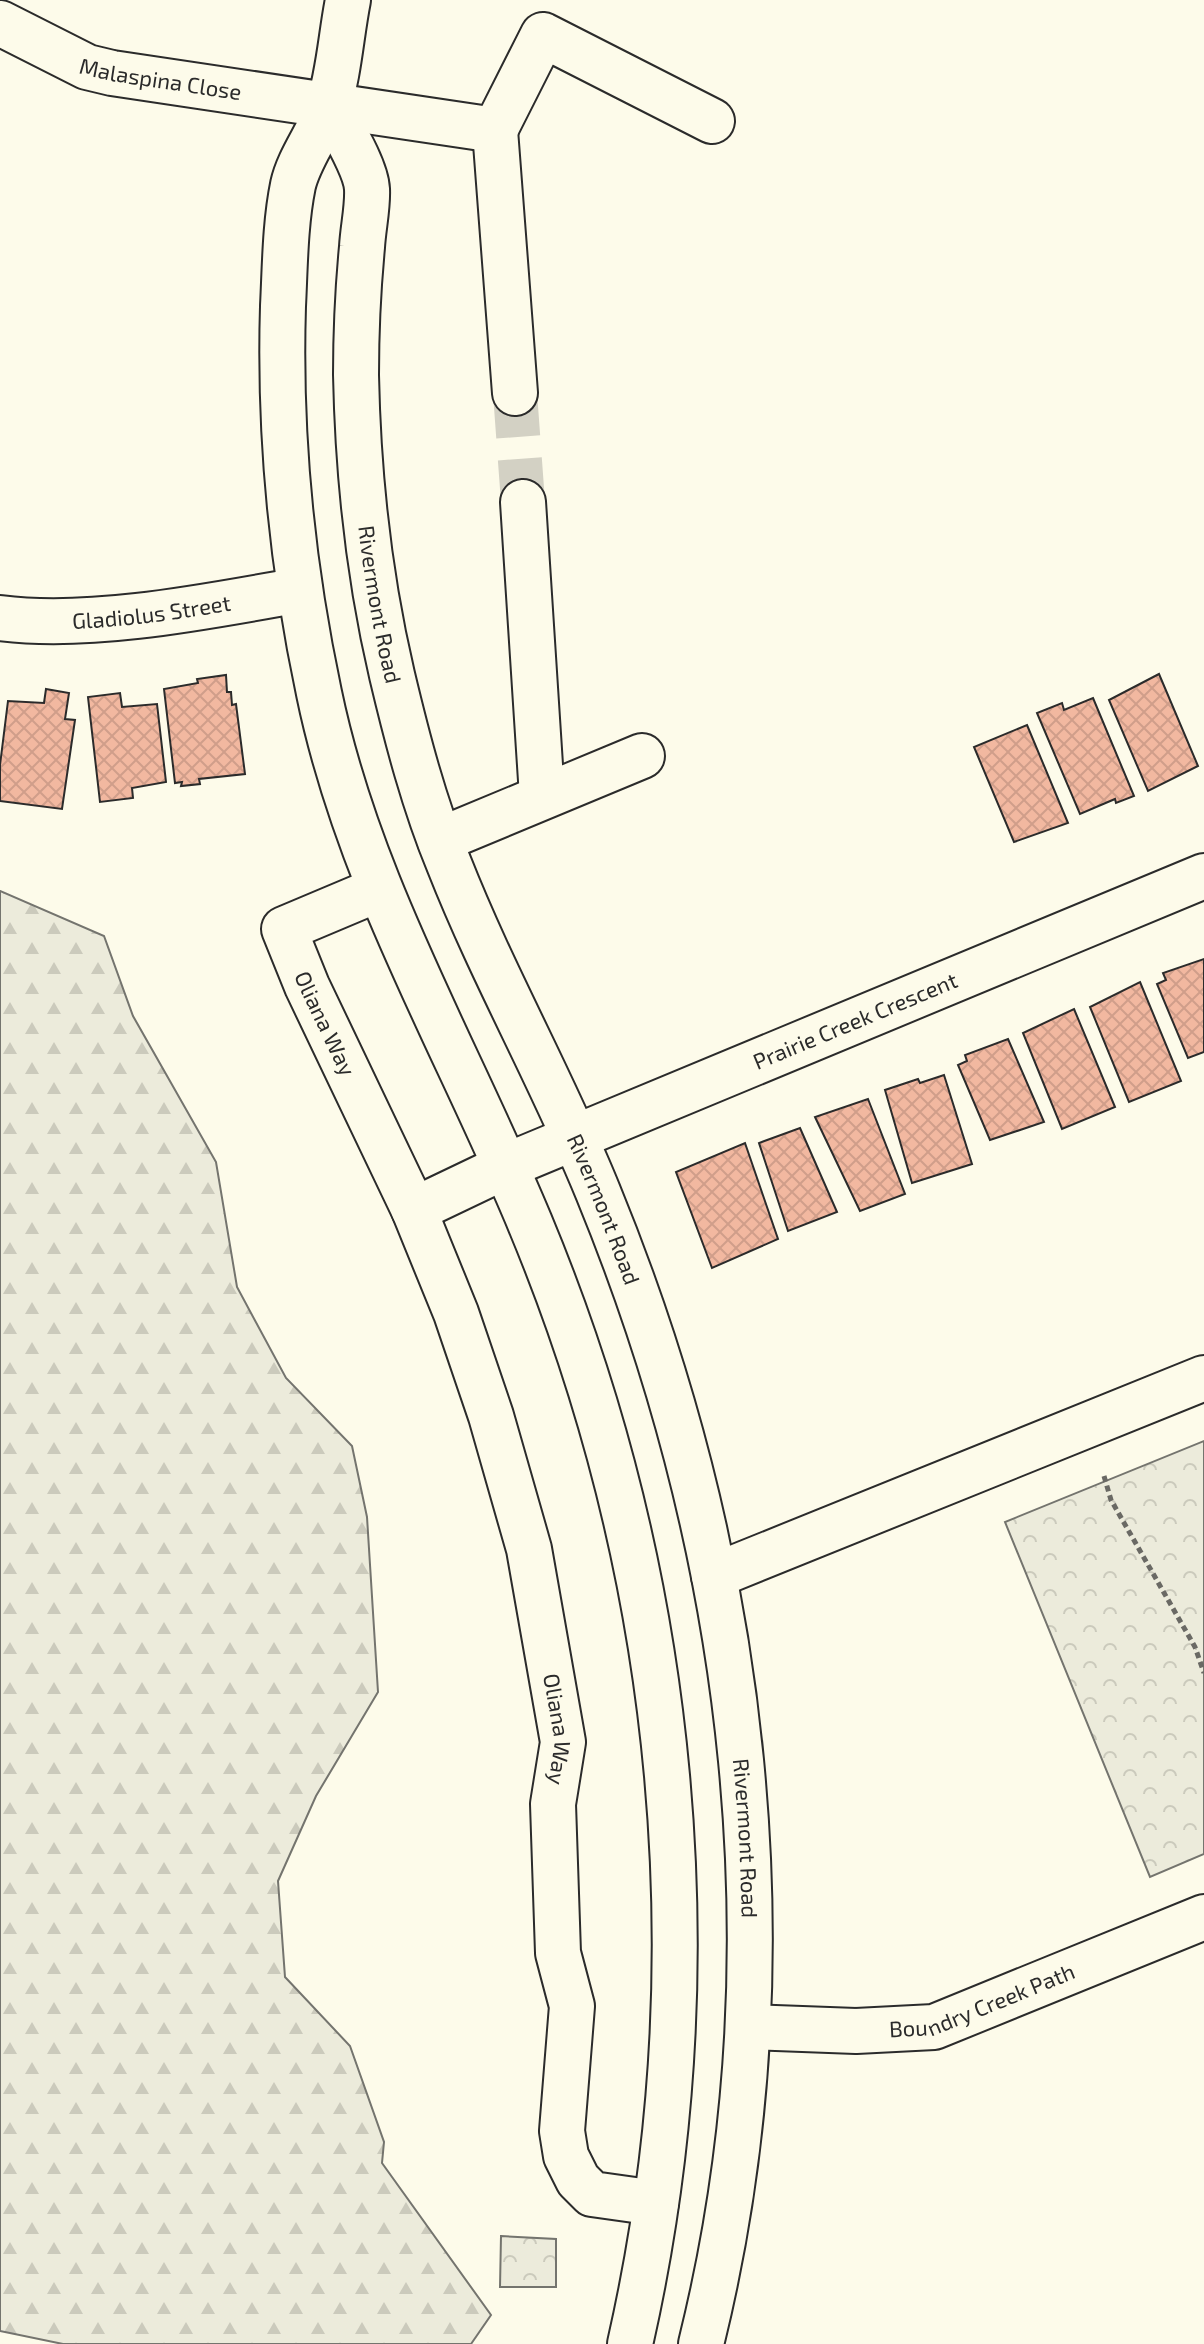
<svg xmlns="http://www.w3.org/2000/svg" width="1204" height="2344" viewBox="0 0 1204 2344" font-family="'Exo 2',sans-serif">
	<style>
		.forest { fill: url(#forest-firs); stroke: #74746e; stroke-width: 2 }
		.park { fill: url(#park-crowns); stroke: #74746e; stroke-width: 2 }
		.building { fill: url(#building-cross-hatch); stroke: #2b2b2b; stroke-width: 2 }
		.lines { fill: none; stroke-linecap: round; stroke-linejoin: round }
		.minor-tunnel { stroke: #d3d1c4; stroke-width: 44; stroke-dasharray: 44 22; stroke-linecap: butt }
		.minor-casing { stroke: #2b2b2b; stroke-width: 48 }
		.path { stroke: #6a6964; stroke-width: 5; stroke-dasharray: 6 4; stroke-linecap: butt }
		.minor { stroke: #fdfbea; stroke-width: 44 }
		.labels { text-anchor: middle; stroke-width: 6; stroke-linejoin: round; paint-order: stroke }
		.street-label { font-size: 22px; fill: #2b2b2b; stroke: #fdfbea }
	</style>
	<defs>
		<pattern id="forest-firs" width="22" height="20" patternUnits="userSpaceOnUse" patternTransform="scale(2)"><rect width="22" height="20" fill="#ecebdb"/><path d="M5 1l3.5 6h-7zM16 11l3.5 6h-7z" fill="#cbcabc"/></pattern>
		<pattern id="park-crowns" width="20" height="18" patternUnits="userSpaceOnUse" patternTransform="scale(2)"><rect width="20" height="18" fill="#ecebdb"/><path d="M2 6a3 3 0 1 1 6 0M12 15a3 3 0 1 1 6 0" fill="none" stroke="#cbcabc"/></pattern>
		<pattern id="building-cross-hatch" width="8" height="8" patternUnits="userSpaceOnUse" patternTransform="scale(2)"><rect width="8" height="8" fill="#f2b8a0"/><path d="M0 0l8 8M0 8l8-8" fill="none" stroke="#d09e8a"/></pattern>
	</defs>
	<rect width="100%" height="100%" fill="#fdfbea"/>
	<path class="forest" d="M 0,891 L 104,936 L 133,1016 L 216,1162 L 237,1287 L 286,1378 L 352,1446 L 367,1517 L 378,1692 L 316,1796 L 278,1881 L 285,1977 L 350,2046 L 384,2142 L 382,2163 L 491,2315 L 471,2344 L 63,2344 L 0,2331 Z"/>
	<g class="park">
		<path d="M 1204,1441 L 1204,1854 L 1150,1877 L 1005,1522 Z"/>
		<path d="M 501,2236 L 556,2239 L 556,2287 L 500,2287 Z"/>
	</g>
	<g class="building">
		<path d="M 1159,674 L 1198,766 L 1148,791 L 1109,700 Z"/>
		<path d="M 226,675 L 227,692 L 231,692 L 232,705 L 236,704 L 245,774 L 199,779 L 200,784 L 181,786 L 182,782 L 175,783 L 164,689 L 198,683 L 197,679 Z"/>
		<path d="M 46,689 L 69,693 L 65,719 L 75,720 L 62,809 L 0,801 L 0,765 L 8,701 L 44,703 Z"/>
		<path d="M 120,693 L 122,707 L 157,704 L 166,782 L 132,788 L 133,798 L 100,802 L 88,697 Z"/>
		<path d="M 1093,698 L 1134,796 L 1116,803 L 1115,799 L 1080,814 L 1037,713 L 1062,703 L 1064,710 Z"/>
		<path d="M 1027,725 L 1068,823 L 1014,842 L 974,747 Z"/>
		<path d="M 1204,959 L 1204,1052 L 1188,1058 L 1157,984 L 1166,980 L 1163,973 Z"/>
		<path d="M 1140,982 L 1181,1081 L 1129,1102 L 1090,1007 Z"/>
		<path d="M 1074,1009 L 1115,1107 L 1062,1129 L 1023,1033 Z"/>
		<path d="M 1008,1039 L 1044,1122 L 990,1140 L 958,1065 L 967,1061 L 965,1055 Z"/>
		<path d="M 944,1075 L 972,1164 L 912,1183 L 885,1090 L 918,1079 L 920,1083 Z"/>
		<path d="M 868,1099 L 905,1194 L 860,1211 L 815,1117 Z"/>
		<path d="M 800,1128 L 837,1212 L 788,1231 L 759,1143 Z"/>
		<path d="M 745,1143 L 778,1239 L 712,1268 L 676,1172 Z"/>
	</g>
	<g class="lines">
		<path class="minor-tunnel" d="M 515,393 L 523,502"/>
		<g class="minor-casing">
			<g id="minor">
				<path d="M 348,0 C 341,35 339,74 328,107 C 319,134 299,158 293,185 C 285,224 285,267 283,306 C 279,436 292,566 319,693 C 358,882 457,1047 530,1223 C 677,1576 715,1970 630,2344"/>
				<path id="s1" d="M 0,23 L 87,67 L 112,73 L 495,130 L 543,35 L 712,121"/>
				<path id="s2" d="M 329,105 C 340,126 366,167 367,189 C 368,207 363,228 362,247 C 358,289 356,332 356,375 C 358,475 369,577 392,675 C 407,738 424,804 449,864 C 493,976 553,1081 598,1192 C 747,1555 796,1961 701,2344"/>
				<path d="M 495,130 L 515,393"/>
				<path d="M 523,502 L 542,796"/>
				<path id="s3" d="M 0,618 C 90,630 210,606 300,590"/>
				<path d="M 440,840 L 642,756"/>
				<path id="s4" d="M 379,889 L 284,929 L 307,986 L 414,1210 L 456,1313 L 491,1416 L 529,1549 L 563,1742 L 553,1804 L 558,1953 L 572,2006 L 562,2131 L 566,2156 L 578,2180 L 592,2194 L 656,2203"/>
				<path id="s5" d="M 414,1210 L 506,1166 L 1204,876"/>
				<path d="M 714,1576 L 1204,1378"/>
				<path id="s6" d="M 749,2027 L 856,2031 L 934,2027 L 1204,1917"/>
			</g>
		</g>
		<path class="path" d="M 1104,1476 L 1111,1500 L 1195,1647 L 1204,1673"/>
		<use href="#minor" class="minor"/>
	</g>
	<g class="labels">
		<g class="street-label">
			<text dy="8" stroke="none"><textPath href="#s1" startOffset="172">Malaspina Close</textPath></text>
			<text dy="8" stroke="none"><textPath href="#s2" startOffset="510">Rivermont Road</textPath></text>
			<text dy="8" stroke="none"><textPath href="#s3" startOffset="152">Gladiolus Street</textPath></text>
			<text dy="8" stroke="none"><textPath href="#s5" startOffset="480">Prairie Creek Crescent</textPath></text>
			<text dy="8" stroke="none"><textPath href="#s4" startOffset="206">Oliana Way</textPath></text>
			<text dy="8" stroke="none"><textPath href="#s2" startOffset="1158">Rivermont Road</textPath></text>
			<text dy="8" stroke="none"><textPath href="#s4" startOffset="954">Oliana Way</textPath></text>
			<text dy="8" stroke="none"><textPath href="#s2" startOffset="1806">Rivermont Road</textPath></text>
			<text dy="8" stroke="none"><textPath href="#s6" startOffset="238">Boundry Creek Path</textPath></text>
		</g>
	</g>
</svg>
